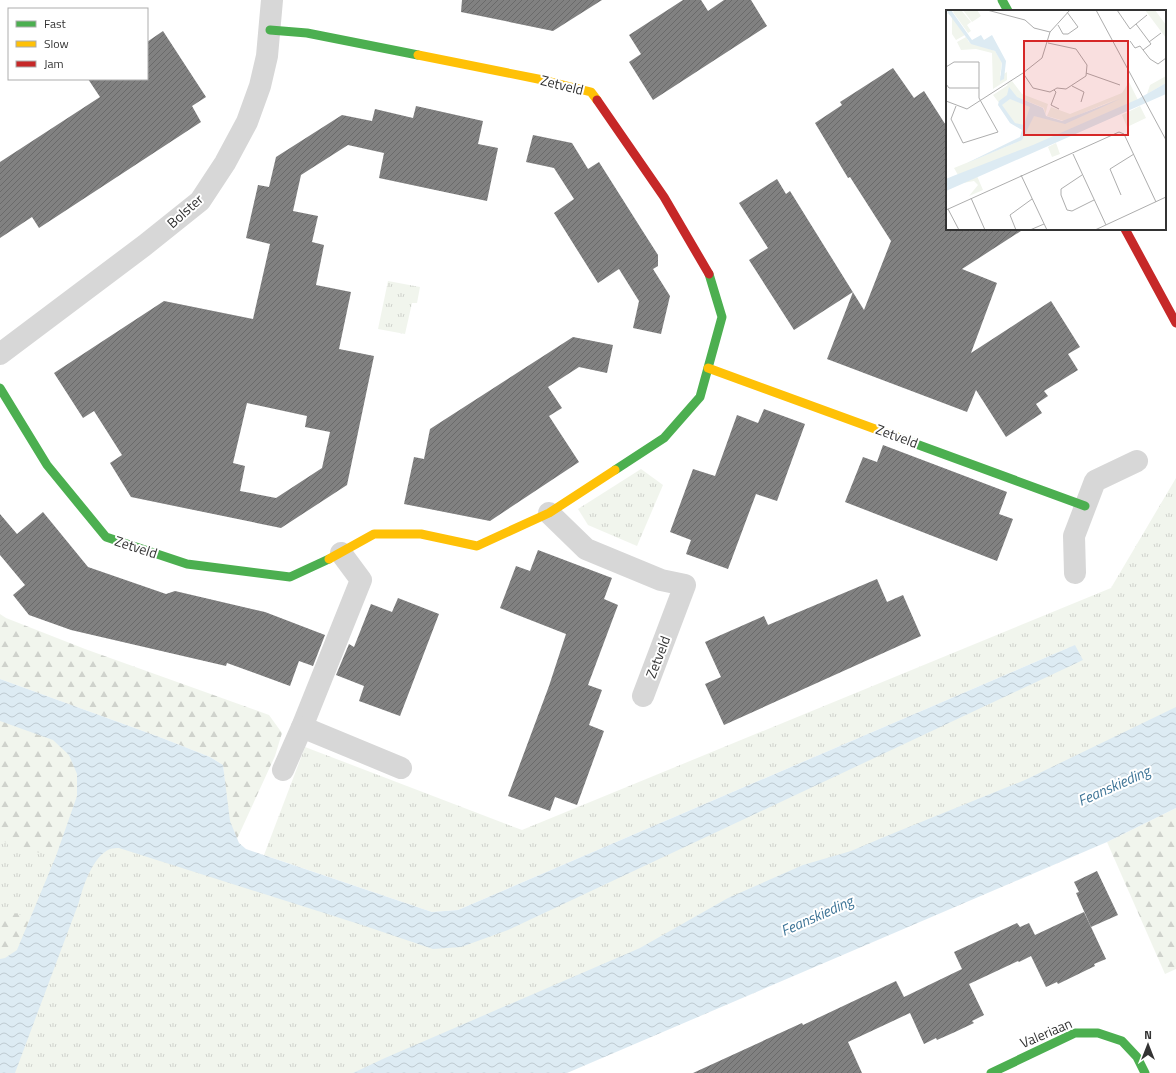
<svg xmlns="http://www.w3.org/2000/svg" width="1176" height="1073" viewBox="0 0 1176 1073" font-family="'Titillium Web',sans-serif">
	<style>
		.grass { fill: url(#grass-tufts) }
		.forest { fill: url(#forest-firs) }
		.water { fill: url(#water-waves) }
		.building { fill: url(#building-hatch); fill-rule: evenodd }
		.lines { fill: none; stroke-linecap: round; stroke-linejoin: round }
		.street { stroke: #d7d7d7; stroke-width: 22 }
		.fast { stroke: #4caf50; stroke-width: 9 }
		.slow { stroke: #ffc107; stroke-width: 9 }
		.jam { stroke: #c62828; stroke-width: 9 }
		.labels { text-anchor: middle; stroke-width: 4; stroke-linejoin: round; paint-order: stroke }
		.street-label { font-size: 14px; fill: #333; stroke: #fff }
		.water-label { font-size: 15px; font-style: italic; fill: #3f7597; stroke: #fff }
		.inset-road { fill: none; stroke: #adadad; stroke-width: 1 }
		.view { fill: #d62828; fill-opacity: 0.15; stroke: #d62828; stroke-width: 2 }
		.inset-edge { fill: none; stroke: #333; stroke-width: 2 }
	</style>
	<defs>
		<pattern id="grass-tufts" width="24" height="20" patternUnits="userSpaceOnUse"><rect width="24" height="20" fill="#f1f5ed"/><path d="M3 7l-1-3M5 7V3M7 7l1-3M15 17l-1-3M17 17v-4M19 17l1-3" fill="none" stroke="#cfd2cc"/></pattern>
		<pattern id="forest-firs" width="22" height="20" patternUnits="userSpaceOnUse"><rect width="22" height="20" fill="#f1f5ed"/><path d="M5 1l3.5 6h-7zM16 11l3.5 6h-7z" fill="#cfd2cc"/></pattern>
		<pattern id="water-waves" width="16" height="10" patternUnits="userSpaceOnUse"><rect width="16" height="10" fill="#ddebf3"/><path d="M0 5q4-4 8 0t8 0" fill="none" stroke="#becad1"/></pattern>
		<pattern id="building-hatch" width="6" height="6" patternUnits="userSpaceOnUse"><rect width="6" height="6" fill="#818181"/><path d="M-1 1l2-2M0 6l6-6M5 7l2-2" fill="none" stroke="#6a6a6a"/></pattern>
	</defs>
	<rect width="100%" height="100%" fill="#fff"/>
	<g class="grass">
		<path d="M 388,281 L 420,287 L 417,303 L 412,303 L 405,334 L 378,329 Z"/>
		<path d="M 641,469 L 663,485 L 637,546 L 588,525 L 578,509 Z"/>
		<path d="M 1176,478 L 1176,722 L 375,1073 L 0,1073 L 0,687 L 230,855 L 441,929 L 1075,645 L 458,910 L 432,912 L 264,855 L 305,747 L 522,830 L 1111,588 Z"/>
	</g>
	<g class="forest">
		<path d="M 0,614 L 6,618 L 85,649 L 269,715 L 282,733 L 275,756 L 237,839 L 229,821 L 223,765 L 210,757 L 162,738 L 0,679 Z"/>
		<path d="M 0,721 L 53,740 L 69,755 L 77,773 L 77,796 L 56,856 L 11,847 L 4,841 L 0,829 Z"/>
		<path d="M 1176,808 L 1176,969 L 1165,974 L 1107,842 Z"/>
		<path d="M 0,909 L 2,909 L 30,918 L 17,950 L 5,958 L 0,959 Z"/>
	</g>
	<g class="water">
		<path d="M 1075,645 L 1083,660 L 508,930 L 461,947 L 433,949 L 362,925 L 119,848 C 117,848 112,848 110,849 C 93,856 83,886 79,902 L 15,1073 L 0,1073 L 0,959 L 5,958 L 17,950 L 56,856 L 77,796 L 77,774 L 69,755 L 53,740 L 0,721 L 0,679 L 162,738 L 210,757 L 223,765 L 230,821 L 239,843 L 246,849 L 432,912 L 458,910 Z"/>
		<path d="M 1176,707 L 1176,808 L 1107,842 L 567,1073 L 353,1073 L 385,1058 L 640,948 L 728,898 L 803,865 L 851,851 L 889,835 L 1025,780 Z"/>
	</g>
	<g class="building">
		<path d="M 462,0 L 602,0 L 553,31 L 461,12 Z"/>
		<path d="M 683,0 L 701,0 L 708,11 L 724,0 L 751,0 L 767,26 L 653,100 L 629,62 L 641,54 L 629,35 Z"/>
		<path d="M 163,31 L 206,97 L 192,106 L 201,122 L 39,228 L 32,217 L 0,238 L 0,162 L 100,97 L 88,79 L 147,79 L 147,42 Z"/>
		<path d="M 893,68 L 914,98 L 924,91 L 947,127 L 947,229 L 1024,229 L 962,269 L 997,283 L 971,353 L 1051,301 L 1080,347 L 1068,354 L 1078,370 L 1044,391 L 1048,396 L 1036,404 L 1042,413 L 1006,437 L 976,390 L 967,412 L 827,359 L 853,292 L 794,330 L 749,260 L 768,248 L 739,203 L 777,179 L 786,194 L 790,191 L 864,310 L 891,241 L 850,177 L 848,178 L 815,123 L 842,105 L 840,102 Z"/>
		<path d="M 416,106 L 483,121 L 478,144 L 498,148 L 487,201 L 379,178 L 384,153 L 348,145 L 301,175 L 293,211 L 318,216 L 312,242 L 324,245 L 316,285 L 351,292 L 339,349 L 374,356 L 347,485 L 281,528 L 131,497 L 110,463 L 122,455 L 94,411 L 83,418 L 54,373 L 164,301 L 253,319 L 270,244 L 246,238 L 258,185 L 269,187 L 276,157 L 342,115 L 372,121 L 375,109 L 413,118 ZM 247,403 L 307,416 L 305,427 L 330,432 L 322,468 L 276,498 L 240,491 L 245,466 L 233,463 Z"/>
		<path d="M 533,135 L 572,143 L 588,169 L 599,162 L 642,230 L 658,255 L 658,266 L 653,269 L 670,296 L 661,334 L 633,328 L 639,301 L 619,269 L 598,283 L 554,213 L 574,199 L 554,168 L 526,162 Z"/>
		<path d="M 573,337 L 613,345 L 607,373 L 579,367 L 548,387 L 562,408 L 549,416 L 579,462 L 490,521 L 404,504 L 414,457 L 424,459 L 430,429 Z"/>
		<path d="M 764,409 L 805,424 L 777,501 L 756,494 L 728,569 L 686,554 L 691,540 L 670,532 L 693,469 L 715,476 L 737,415 L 758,423 Z"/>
		<path d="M 883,445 L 1007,492 L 999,514 L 1013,519 L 997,561 L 845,502 L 863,457 L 877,462 Z"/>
		<path d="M 43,512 L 88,567 L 166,594 L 175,591 L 265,612 L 325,635 L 313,666 L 299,661 L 290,686 L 227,663 L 226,666 L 71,630 L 29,615 L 13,595 L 25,585 L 0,555 L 0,514 L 17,534 Z"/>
		<path d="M 538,550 L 612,578 L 604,599 L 618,605 L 588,685 L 602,690 L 589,725 L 604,731 L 577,805 L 555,797 L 550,811 L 508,796 L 549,686 L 566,634 L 500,608 L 516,566 L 530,571 Z"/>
		<path d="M 877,579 L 887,602 L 903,595 L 921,636 L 724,725 L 705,684 L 721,677 L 705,642 L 764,616 L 768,625 Z"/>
		<path d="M 398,598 L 439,614 L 400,716 L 359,701 L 364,686 L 336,675 L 349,644 L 354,647 L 371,604 L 392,612 Z"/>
		<path d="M 1097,871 L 1118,915 L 1091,927 L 1076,893 L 1079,892 L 1074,882 Z"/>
		<path d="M 1084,912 L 1106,959 L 1094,964 L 1095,966 L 1058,984 L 1057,982 L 1046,987 L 1031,956 L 1019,962 L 1018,961 L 969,984 L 984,1015 L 972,1021 L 974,1023 L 955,1032 L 937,1040 L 936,1038 L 924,1044 L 910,1013 L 848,1042 L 862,1073 L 693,1073 L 802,1023 L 803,1025 L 896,981 L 904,997 L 962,969 L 954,952 L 1017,923 L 1020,927 L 1029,923 L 1035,935 Z"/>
	</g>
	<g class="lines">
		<g class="street">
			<path d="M 0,354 L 145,245 L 200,201 L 225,163 L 247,122 L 260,86 L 267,56 L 272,0"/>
			<path d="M 549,513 L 586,549 L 661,580 L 685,585 L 643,696"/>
			<path d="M 341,553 L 361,580 L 302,727 L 401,768"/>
			<path d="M 1075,573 L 1074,536 L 1095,481 L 1137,461"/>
			<path d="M 283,770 L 302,727"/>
		</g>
		<g class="fast">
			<path d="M 1002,0 L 1008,11"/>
			<path d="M 270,30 L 307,33 L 418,55"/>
			<path d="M 0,388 L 47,465 L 106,537 L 187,564 L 290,577 L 329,559"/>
			<path d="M 897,437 L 1085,506"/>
			<path d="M 615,470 L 664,438 L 700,397 L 722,317 L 709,274"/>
			<path d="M 991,1073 L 1075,1033 L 1098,1033 L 1122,1041 L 1137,1057 L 1145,1073"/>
		</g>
		<g class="slow">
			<path d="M 418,55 L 543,80 L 591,92 L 597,100"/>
			<path d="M 708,368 L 897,437"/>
			<path d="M 329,559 L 374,534 L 421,534 L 477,546 L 549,513 L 615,470"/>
		</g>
		<g class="jam">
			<path d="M 597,100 L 664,197 L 709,274"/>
			<path d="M 1125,229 L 1176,323"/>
		</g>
	</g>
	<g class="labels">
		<g class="street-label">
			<text transform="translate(562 85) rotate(14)" y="5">Zetveld</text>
			<text transform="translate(185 211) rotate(-42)" y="5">Bolster</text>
			<text transform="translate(897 436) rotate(20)" y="5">Zetveld</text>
			<text transform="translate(136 547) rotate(18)" y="5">Zetveld</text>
			<text transform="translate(658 657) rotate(-69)" y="5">Zetveld</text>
			<text transform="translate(1046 1033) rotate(-23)" y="5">Valeriaan</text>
		</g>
		<g class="water-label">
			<text transform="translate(1114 786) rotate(-24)" y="5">Feanskieding</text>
			<text transform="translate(817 916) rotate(-24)" y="5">Feanskieding</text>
		</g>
	</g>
	<g transform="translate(946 10)">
		<rect width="220" height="220" fill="#fff"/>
		<path d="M 9,0 L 15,0 L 25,12 L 21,15 L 25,21 L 22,23 L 7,2 ZM 17,0 L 31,0 L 35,6 L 26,12 ZM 199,0 L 209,0 L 220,15 L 220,28 ZM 0,3 L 5,4 L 19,25 L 10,30 L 6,24 L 6,6 ZM 20,27 L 23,32 L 49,41 L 56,52 L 54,66 L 61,62 L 61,70 L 47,79 L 46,43 L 30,39 L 15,40 L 11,32 ZM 220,66 L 220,73 L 201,84 L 204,75 ZM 183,72 L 192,90 L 87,136 L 12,165 L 8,158 L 69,133 L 76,127 L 79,119 L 70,115 L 47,85 L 62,75 L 98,106 L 117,113 L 173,88 L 118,111 L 101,106 L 105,97 L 124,104 L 176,83 ZM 110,133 L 114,144 L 106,147 L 102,137 ZM 31,166 L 37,180 L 23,186 L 32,175 L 28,171 L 17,173 Z" fill="#f1f5ed"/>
		<path d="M 66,71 L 76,84 L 102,94 L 99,105 L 98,98 L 69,86 L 61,74 ZM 64,89 L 84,97 L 83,106 L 79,106 L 68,93 L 60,95 L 70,109 L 81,112 L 78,115 L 69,113 L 56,95 ZM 194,96 L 200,108 L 181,117 L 176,105 Z" fill="#f1f5ed"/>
		<path d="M 0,0 L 5,0 L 26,30 L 35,25 L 38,30 L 46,25 L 60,51 L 58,69 L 54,71 L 56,53 L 49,41 L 25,34 ZM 220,73 L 220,84 L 0,181 L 0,169 L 7,166 L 87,135 L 192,89 ZM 63,77 L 71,87 L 97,98 L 100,106 L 116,111 L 174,89 L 119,114 L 88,106 L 76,130 L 21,153 L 74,127 L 76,120 L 64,113 L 52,95 L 53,91 L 61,85 ZM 64,89 L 84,97 L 78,115 L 69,113 L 56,95 Z" fill="#ddebf3" fill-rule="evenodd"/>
		<path class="inset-road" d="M 41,0 L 79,10 L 88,18 L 104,22M 150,0 L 220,130M 171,0 L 184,19 L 190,14 L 205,34 L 197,40M 190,14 L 201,5M 112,15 L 117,24 L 122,24 L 132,17 L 121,2M 184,31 L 189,38 L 194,36 L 204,49 L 212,54 L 220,48M 203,32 L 215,23M 0,57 L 8,52 L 33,52 L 33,88 L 52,122 L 17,133 L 5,109 L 10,96M 77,63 L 87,78 L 104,82 L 111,78 L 120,79 L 140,66 L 141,55 L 130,39 L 102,33M 140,63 L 174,75M 0,74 L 3,78 L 33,78M 126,76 L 138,82 L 135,92M 108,80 L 110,82 L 105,95 L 113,99M 0,91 L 21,99 L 77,63 L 96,48 L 104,22 L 124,0M 127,144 L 160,215M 75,165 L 101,220M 136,165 L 115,179 L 115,185 L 121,200 L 126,201 L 148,190M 175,185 L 164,159 L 188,144M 25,188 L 39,220M 2,199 L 13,220M 0,200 L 173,122 L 178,124 L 210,192M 70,220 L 64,205 L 86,189M 84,220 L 98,214M 149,220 L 220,187"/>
		<path class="view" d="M 78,31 L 182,31 L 182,125 L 78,125 Z"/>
		<rect width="220" height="220" class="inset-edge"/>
	</g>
	<rect x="8" y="8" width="140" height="72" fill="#ffffff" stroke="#adadad"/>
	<rect x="16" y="21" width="20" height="6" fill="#4caf50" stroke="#adadad"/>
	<text x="44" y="28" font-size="12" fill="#333333">Fast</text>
	<rect x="16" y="41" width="20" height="6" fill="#ffc107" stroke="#adadad"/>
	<text x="44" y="48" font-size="12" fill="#333333">Slow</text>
	<rect x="16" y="61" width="20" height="6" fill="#c62828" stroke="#adadad"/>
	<text x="44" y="68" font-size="12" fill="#333333">Jam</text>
	<g transform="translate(1148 1045)" stroke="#ffffff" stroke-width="3" paint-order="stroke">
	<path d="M0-3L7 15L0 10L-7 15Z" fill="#333333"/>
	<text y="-6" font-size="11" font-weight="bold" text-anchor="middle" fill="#333333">N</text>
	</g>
</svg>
